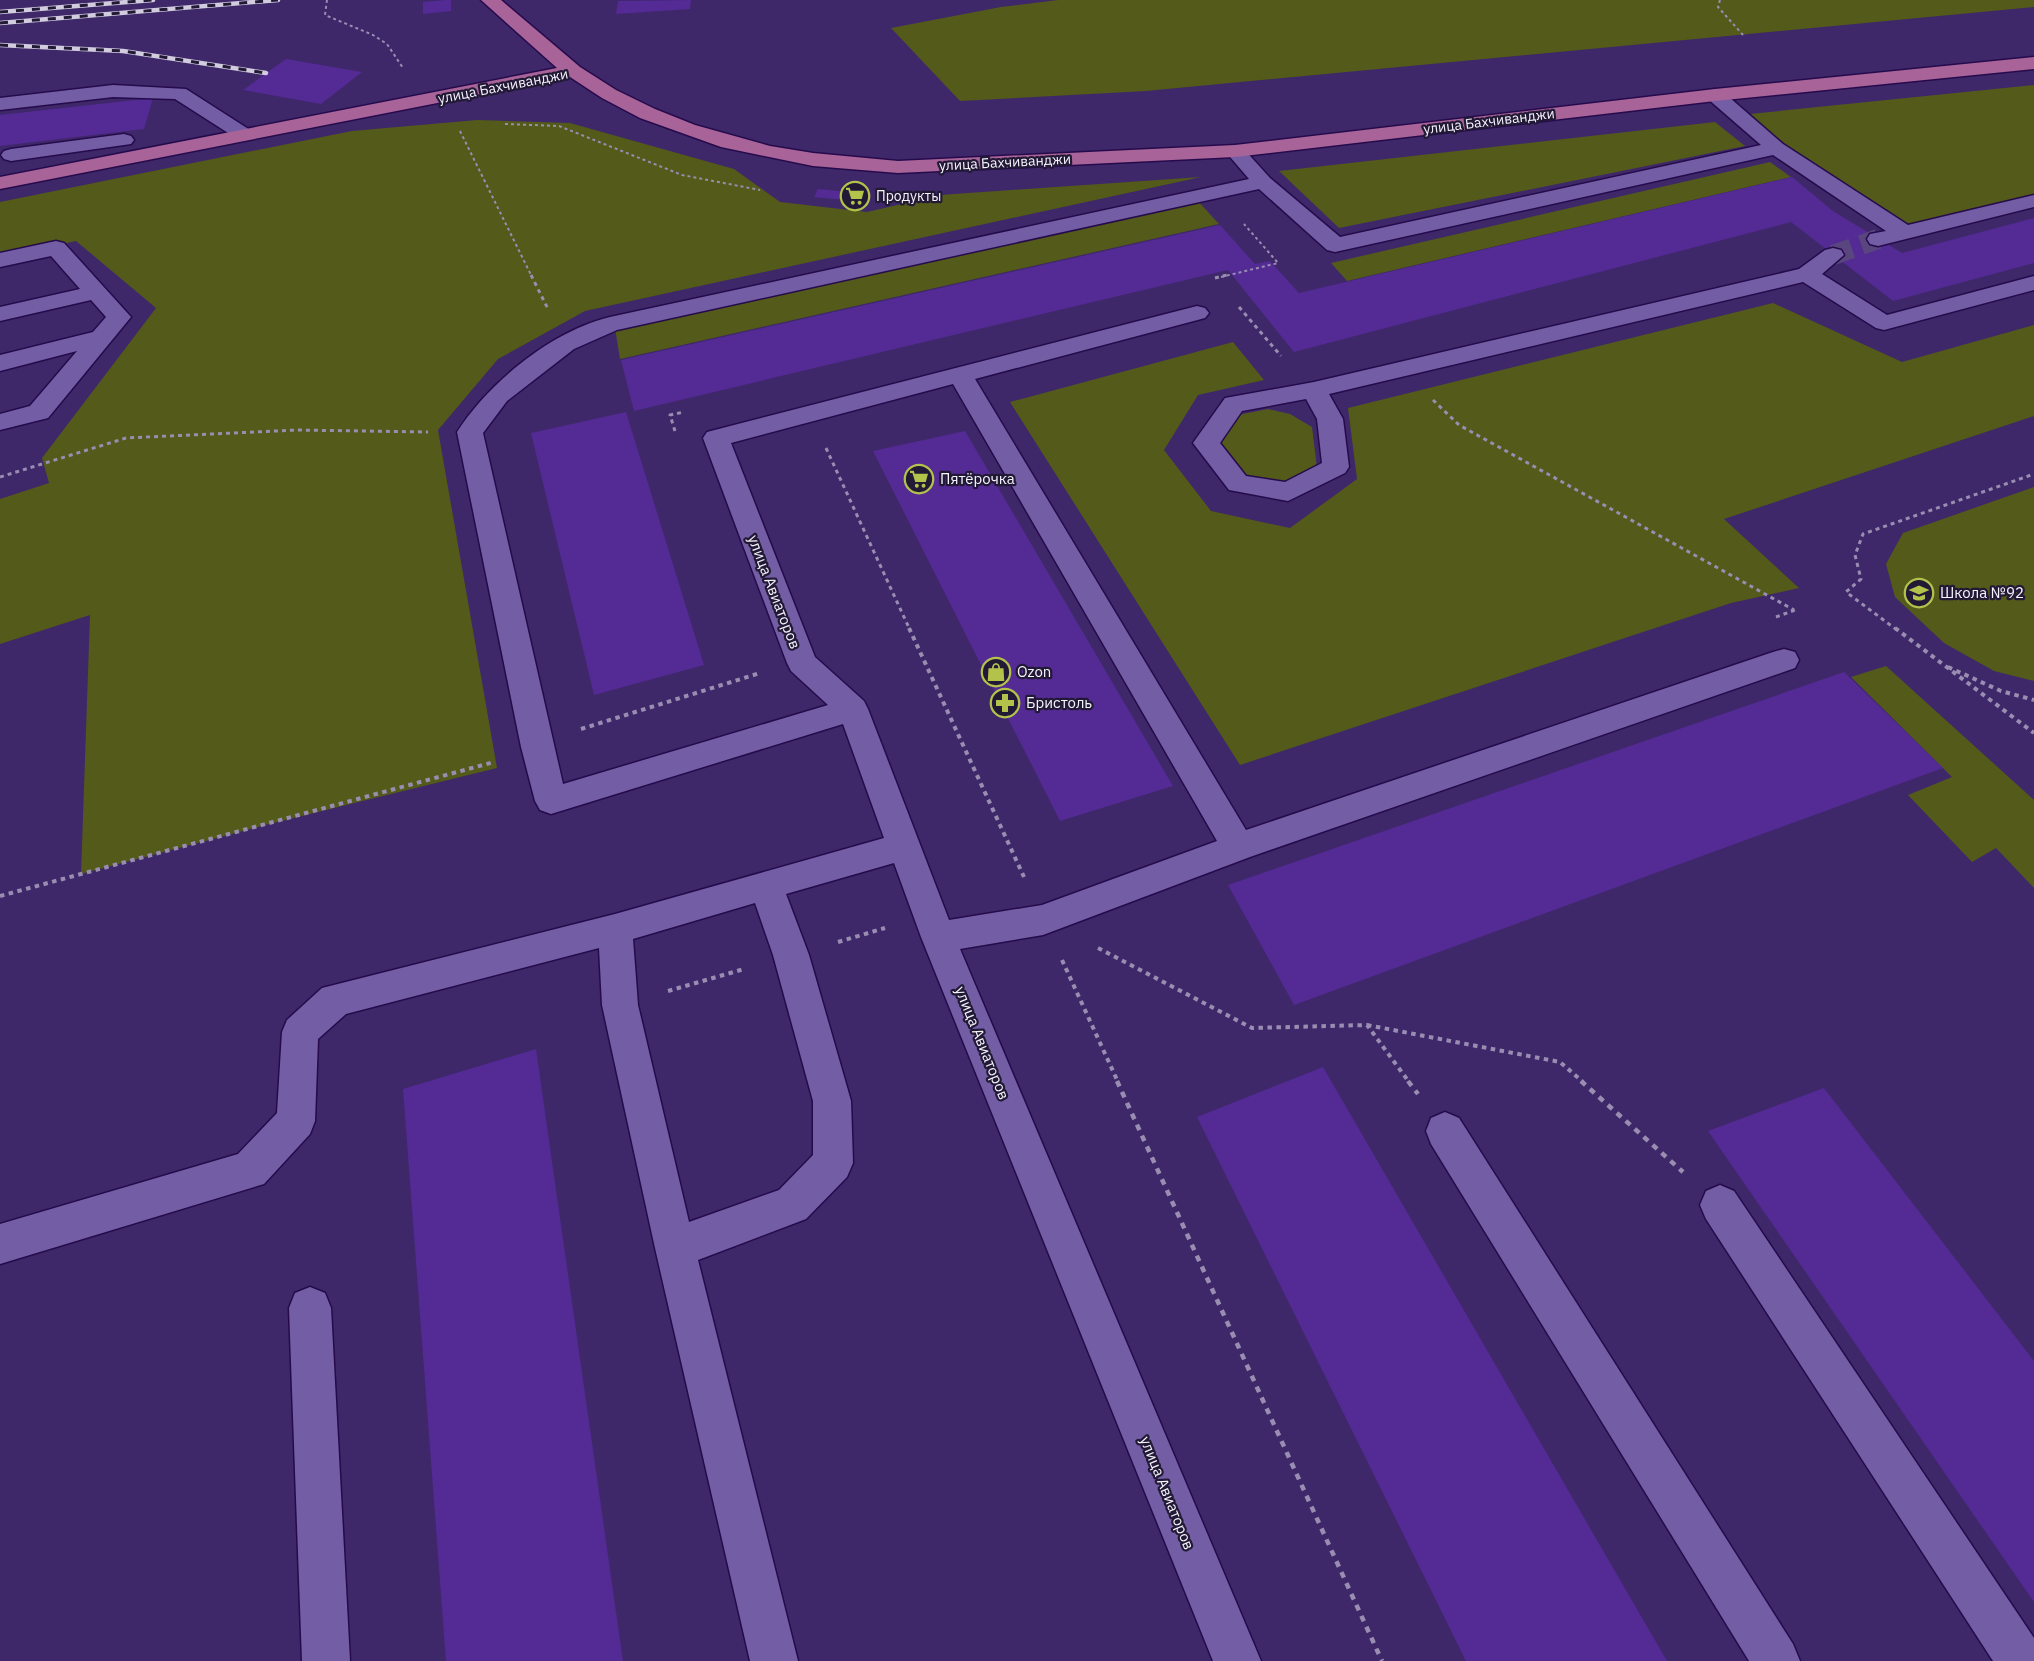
<svg xmlns="http://www.w3.org/2000/svg" width="2034" height="1661" viewBox="0 0 2034 1661" font-family="'IBM Plex Sans',sans-serif">
	<style>
		.green { fill: #535a1a }
		.building { fill: #542a95 }
		.lines { fill: none; stroke-linecap: round; stroke-linejoin: round }
		.minor-tunnel { stroke: #59467f; stroke-width: 20; stroke-dasharray: 20 10; stroke-linecap: butt }
		.minor-casing { stroke: #260b4c; stroke-width: 3 }
		.major-casing { stroke: #260b4c; stroke-width: 3 }
		.path-far3 { stroke: #998db2; stroke-width: 2; stroke-dasharray: 3 3; stroke-linecap: butt }
		.path-far2 { stroke: #998db2; stroke-width: 3; stroke-dasharray: 4 4; stroke-linecap: butt }
		.path-far1 { stroke: #998db2; stroke-width: 4; stroke-dasharray: 4.5 4.5; stroke-linecap: butt }
		.path { stroke: #998db2; stroke-width: 4.5; stroke-dasharray: 6 6; stroke-linecap: butt }
		.minor { fill: #735ea5; fill-rule: evenodd }
		.major { fill: #a86398; fill-rule: evenodd }
		.rail-casing { stroke: #d2ccdf; stroke-width: 4.5 }
		.rail { stroke: #221936; stroke-width: 3; stroke-dasharray: 8; stroke-linecap: butt }
		.labels { text-anchor: middle; stroke-width: 4.5; stroke-linejoin: round; paint-order: stroke }
		.far-street-label { font-size: 14px; fill: #f5f3fb; stroke: #221936 }
		.far-poi-label { font-size: 14px; fill: #f5f3fb; stroke: #221936; text-anchor: start }
		.poi-label { font-size: 15px; fill: #f5f3fb; stroke: #221936; text-anchor: start }
		.street-label { font-size: 15px; fill: #f5f3fb; stroke: #221936 }
	</style>
	<rect width="100%" height="100%" fill="#3e2869"/>
	<g class="green">
		<path d="M 1058,0 L 2034,0 L 2034,7 L 1146,91 L 960,101 L 891,28 L 1001,7 Z"/>
		<path d="M 2034,85 L 2034,198 L 1905,232 L 1740,115 Z"/>
		<path d="M 477,120 L 570,123 L 734,169 L 780,202 L 867,212 L 940,195 L 1201,177 L 585,311 L 498,359 L 438,430 L 497,768 L 265,825 L 81,874 L 90,615 L 0,644 L 0,499 L 49,483 L 42,458 L 156,308 L 76,241 L 0,257 L 0,202 L 352,131 Z"/>
		<path d="M 1715,122 L 1745,146 L 1339,228 L 1279,171 Z"/>
		<path d="M 1770,162 L 1791,177 L 1347,281 L 1331,263 Z"/>
		<path d="M 1197,200 L 1219,224 L 620,359 L 615,328 Z"/>
		<path d="M 1773,303 L 1902,362 L 2034,325 L 2034,416 L 1724,519 L 1799,588 L 1731,603 L 1240,765 L 1010,402 L 1233,342 L 1264,380 L 1198,395 L 1164,450 L 1211,511 L 1290,528 L 1357,479 L 1348,408 Z"/>
		<path d="M 1268,409 L 1290,414 L 1312,427 L 1317,468 L 1275,492 L 1237,485 L 1207,449 L 1233,416 Z"/>
		<path d="M 2034,487 L 2034,681 L 1994,671 L 1944,643 L 1895,597 L 1886,564 L 1903,533 Z"/>
		<path d="M 1886,666 L 2034,800 L 2034,888 L 1996,848 L 1972,862 L 1908,795 L 1952,777 L 1851,677 Z"/>
	</g>
	<g class="building">
		<path d="M 445,0 L 451,0 L 451,11 L 423,14 L 423,2 Z"/>
		<path d="M 691,0 L 690,9 L 616,14 L 618,1 Z"/>
		<path d="M 286,59 L 362,72 L 321,104 L 243,90 Z"/>
		<path d="M 153,98 L 144,129 L 0,146 L 0,115 Z"/>
		<path d="M 1792,177 L 1833,211 L 1902,253 L 2034,218 L 2034,263 L 1893,301 L 1791,222 L 1294,352 L 1228,270 L 634,411 L 621,360 L 1220,225 L 1255,264 L 1270,261 L 1299,293 Z"/>
		<path d="M 818,189 L 869,194 L 866,202 L 814,197 Z"/>
		<path d="M 626,412 L 704,665 L 594,695 L 531,433 Z"/>
		<path d="M 965,431 L 1173,786 L 1060,821 L 873,451 Z"/>
		<path d="M 1844,672 L 1943,768 L 1294,1005 L 1228,885 Z"/>
		<path d="M 536,1049 L 623,1661 L 446,1661 L 403,1089 Z"/>
		<path d="M 1323,1067 L 1667,1661 L 1466,1661 L 1197,1117 Z"/>
		<path d="M 1824,1088 L 2034,1361 L 2034,1602 L 1708,1131 Z"/>
	</g>
	<g class="lines">
		<path class="minor-tunnel" d="M 1833,255 L 1878,239"/>
		<g class="minor-casing">
			<g id="minor">
				<path d="M 113,85 L 186,89 L 250,130 L 253,134 L 250,138 L 236,138 L 175,99 L 113,97 L 0,110 L 0,98 Z"/>
				<path d="M 1715,89 L 1722,91 L 1783,144 L 1908,225 L 2034,195 L 2034,207 L 1878,246 L 1870,244 L 1867,239 L 1870,234 L 1886,231 L 1773,155 L 1335,252 L 1327,250 L 1259,189 L 617,330 L 574,349 L 507,401 L 483,433 L 563,784 L 828,705 L 791,671 L 787,663 L 703,438 L 707,432 L 1197,306 L 1205,308 L 1209,313 L 1205,318 L 975,379 L 1246,830 L 1773,652 L 1784,649 L 1795,652 L 1799,660 L 1795,668 L 1250,857 L 1043,935 L 960,949 L 1261,1661 L 1213,1661 L 921,937 L 894,863 L 786,894 L 809,955 L 851,1101 L 853,1163 L 847,1177 L 806,1219 L 698,1260 L 798,1661 L 750,1661 L 655,1248 L 602,1005 L 599,948 L 346,1014 L 318,1039 L 315,1121 L 310,1134 L 264,1184 L 0,1264 L 0,1224 L 238,1154 L 277,1113 L 282,1032 L 287,1020 L 322,988 L 615,914 L 884,838 L 843,724 L 551,814 L 540,810 L 535,801 L 521,747 L 457,432 C 489,382 552,331 610,317 L 1249,179 L 1225,151 L 1228,147 L 1235,145 L 1242,147 L 1270,178 L 1340,237 L 1761,145 L 1708,99 L 1705,95 L 1708,91 ZM 953,384 L 1217,841 L 1042,905 L 949,920 L 868,709 L 864,701 L 815,657 L 731,443 ZM 755,903 L 773,955 L 813,1101 L 813,1155 L 779,1190 L 689,1222 L 638,1005 L 633,939 Z"/>
				<path d="M 124,134 L 131,136 L 134,140 L 131,144 L 11,161 L 4,159 L 1,155 L 4,151 L 11,149 Z"/>
				<path d="M 56,241 L 64,243 L 131,317 L 48,418 L 0,430 L 0,414 L 30,406 L 77,351 L 0,371 L 0,355 L 93,332 L 106,317 L 91,300 L 0,321 L 0,307 L 80,289 L 51,256 L 0,267 L 0,253 Z"/>
				<path d="M 1833,248 L 1841,250 L 1844,255 L 1822,274 L 1887,315 L 2034,276 L 2034,290 L 1884,330 L 1876,328 L 1803,282 L 1329,394 L 1343,419 L 1349,467 L 1345,473 L 1288,501 L 1229,490 L 1193,443 L 1225,398 L 1314,382 L 1799,269 L 1825,250 ZM 1306,399 L 1317,419 L 1322,463 L 1285,482 L 1246,476 L 1220,443 L 1242,411 Z"/>
				<path d="M 1445,1112 L 1459,1118 L 1793,1644 L 1800,1661 L 1749,1661 L 1431,1144 L 1426,1131 L 1431,1118 Z"/>
				<path d="M 1720,1185 L 1734,1191 L 2034,1638 L 2034,1661 L 1993,1661 L 1706,1219 L 1700,1205 L 1706,1191 Z"/>
				<path d="M 310,1287 L 325,1293 L 331,1308 L 350,1661 L 302,1661 L 289,1308 L 295,1293 Z"/>
			</g>
		</g>
		<g class="major-casing">
			<path id="major" d="M 481,0 L 501,0 L 580,67 L 616,90 L 655,109 L 695,125 L 770,146 L 813,153 L 898,161 L 1235,145 L 1715,89 L 2034,57 L 2034,69 L 1715,101 L 1235,157 L 898,173 L 813,166 L 721,147 L 640,118 L 602,98 L 570,77 L 0,189 L 0,177 L 557,68 Z"/>
		</g>
		<g class="path-far3">
			<path d="M 327,0 L 325,15 L 373,35 L 387,44 L 403,68"/>
			<path d="M 1720,0 L 1718,7 L 1743,35"/>
			<path d="M 505,124 L 559,126 L 682,175 L 760,190"/>
			<path d="M 460,131 L 532,277"/>
			<path d="M 1221,277 L 1278,263 L 1244,224"/>
		</g>
		<g class="path-far2">
			<path d="M 531,275 L 548,309"/>
			<path d="M 1215,278 L 1227,275"/>
			<path d="M 1239,307 L 1281,356"/>
			<path d="M 1433,400 L 1459,425 L 1794,610"/>
			<path d="M 675,431 L 670,415 L 684,412"/>
			<path d="M 826,448 L 910,630"/>
			<path d="M 0,477 L 126,438 L 297,430 L 428,432"/>
			<path d="M 1776,617 L 1795,610"/>
			<path d="M 1897,630 L 1846,592 L 1861,579 L 1855,555 L 1863,534 L 2034,474"/>
		</g>
		<g class="path-far1">
			<path d="M 909,628 L 1024,877"/>
			<path d="M 1895,628 L 2034,733"/>
			<path d="M 1948,667 L 2001,691 L 2034,700"/>
			<path d="M 581,729 L 760,673"/>
			<path d="M 0,896 L 494,762"/>
			<path d="M 838,942 L 885,928"/>
			<path d="M 1098,948 L 1252,1028 L 1367,1025 L 1409,1082"/>
			<path d="M 1062,960 L 1118,1082"/>
			<path d="M 668,991 L 744,969"/>
			<path d="M 1367,1025 L 1560,1062 L 1583,1082"/>
		</g>
		<g class="path">
			<path d="M 1117,1081 L 1382,1661"/>
			<path d="M 1408,1081 L 1418,1094"/>
			<path d="M 1581,1081 L 1683,1172"/>
		</g>
		<use href="#minor" class="minor"/>
		<use href="#major" class="major"/>
		<g class="rail-casing">
			<g id="rail">
				<path d="M 0,12 L 153,0"/>
				<path d="M 0,23 L 278,0"/>
				<path d="M 0,45 L 123,51 L 266,73"/>
			</g>
		</g>
		<use href="#rail" class="rail"/>
	</g>
	<defs>
		<g id="supermarket-ring" transform="scale(1.5)"><circle r="9.5" fill="#221936" stroke="#b3c24b" stroke-width="1.5"/><path d="M-6-5.5h2.5l.6 2H6L4.5 2H-2.5L-4.4-4H-6ZM-1.5 3.2a1.3 1.3 0 1 0 .1 0ZM3 3.2a1.3 1.3 0 1 0 .1 0Z" fill="#b3c24b"/></g>
		<g id="school-ring" transform="scale(1.5)"><circle r="9.5" fill="#221936" stroke="#b3c24b" stroke-width="1.5"/><path d="M0-5L7-2L0 1L-7-2ZM-4 1L0 2.5L4 1V4Q0 6-4 4Z" fill="#b3c24b"/></g>
		<g id="shop-ring" transform="scale(1.5)"><circle r="9.5" fill="#221936" stroke="#b3c24b" stroke-width="1.5"/><path d="M-5-2.5h2.3a2.7 3.5 0 0 1 5.4 0H5L5.5 6h-11ZM-1.5-2.5h3a1.5 2.3 0 0 0-3 0Z" fill="#b3c24b"/></g>
		<g id="pharmacy-ring" transform="scale(1.5)"><circle r="9.5" fill="#221936" stroke="#b3c24b" stroke-width="1.5"/><path d="M-2-6h4v4h4v4h-4v4h-4v-4h-4v-4h4Z" fill="#b3c24b"/></g>
	</defs>
	<g fill-rule="evenodd">
		<use href="#supermarket-ring" x="855" y="196"/>
		<use href="#supermarket-ring" x="919" y="479"/>
		<use href="#school-ring" x="1919" y="593"/>
		<use href="#shop-ring" x="996" y="672"/>
		<use href="#pharmacy-ring" x="1005" y="703"/>
	</g>
	<g class="labels">
		<g class="far-street-label">
			<text transform="translate(503 86) rotate(-11)" y="5">улица Бахчиванджи</text>
			<text transform="translate(1489 121) rotate(-7)" y="5">улица Бахчиванджи</text>
			<text transform="translate(1005 162) rotate(-3)" y="5">улица Бахчиванджи</text>
		</g>
		<g class="far-poi-label">
			<text x="876" y="201">Продукты</text>
		</g>
		<g class="poi-label">
			<text x="940" y="484">Пятёрочка</text>
			<text x="1940" y="598">Школа №92</text>
			<text x="1017" y="677">Ozon</text>
			<text x="1026" y="708">Бристоль</text>
		</g>
		<g class="street-label">
			<text transform="translate(774 592) rotate(69)" y="5">улица Авиаторов</text>
			<text transform="translate(982 1043) rotate(68)" y="5">улица Авиаторов</text>
			<text transform="translate(1167 1493) rotate(68)" y="5">улица Авиаторов</text>
		</g>
	</g>
</svg>
